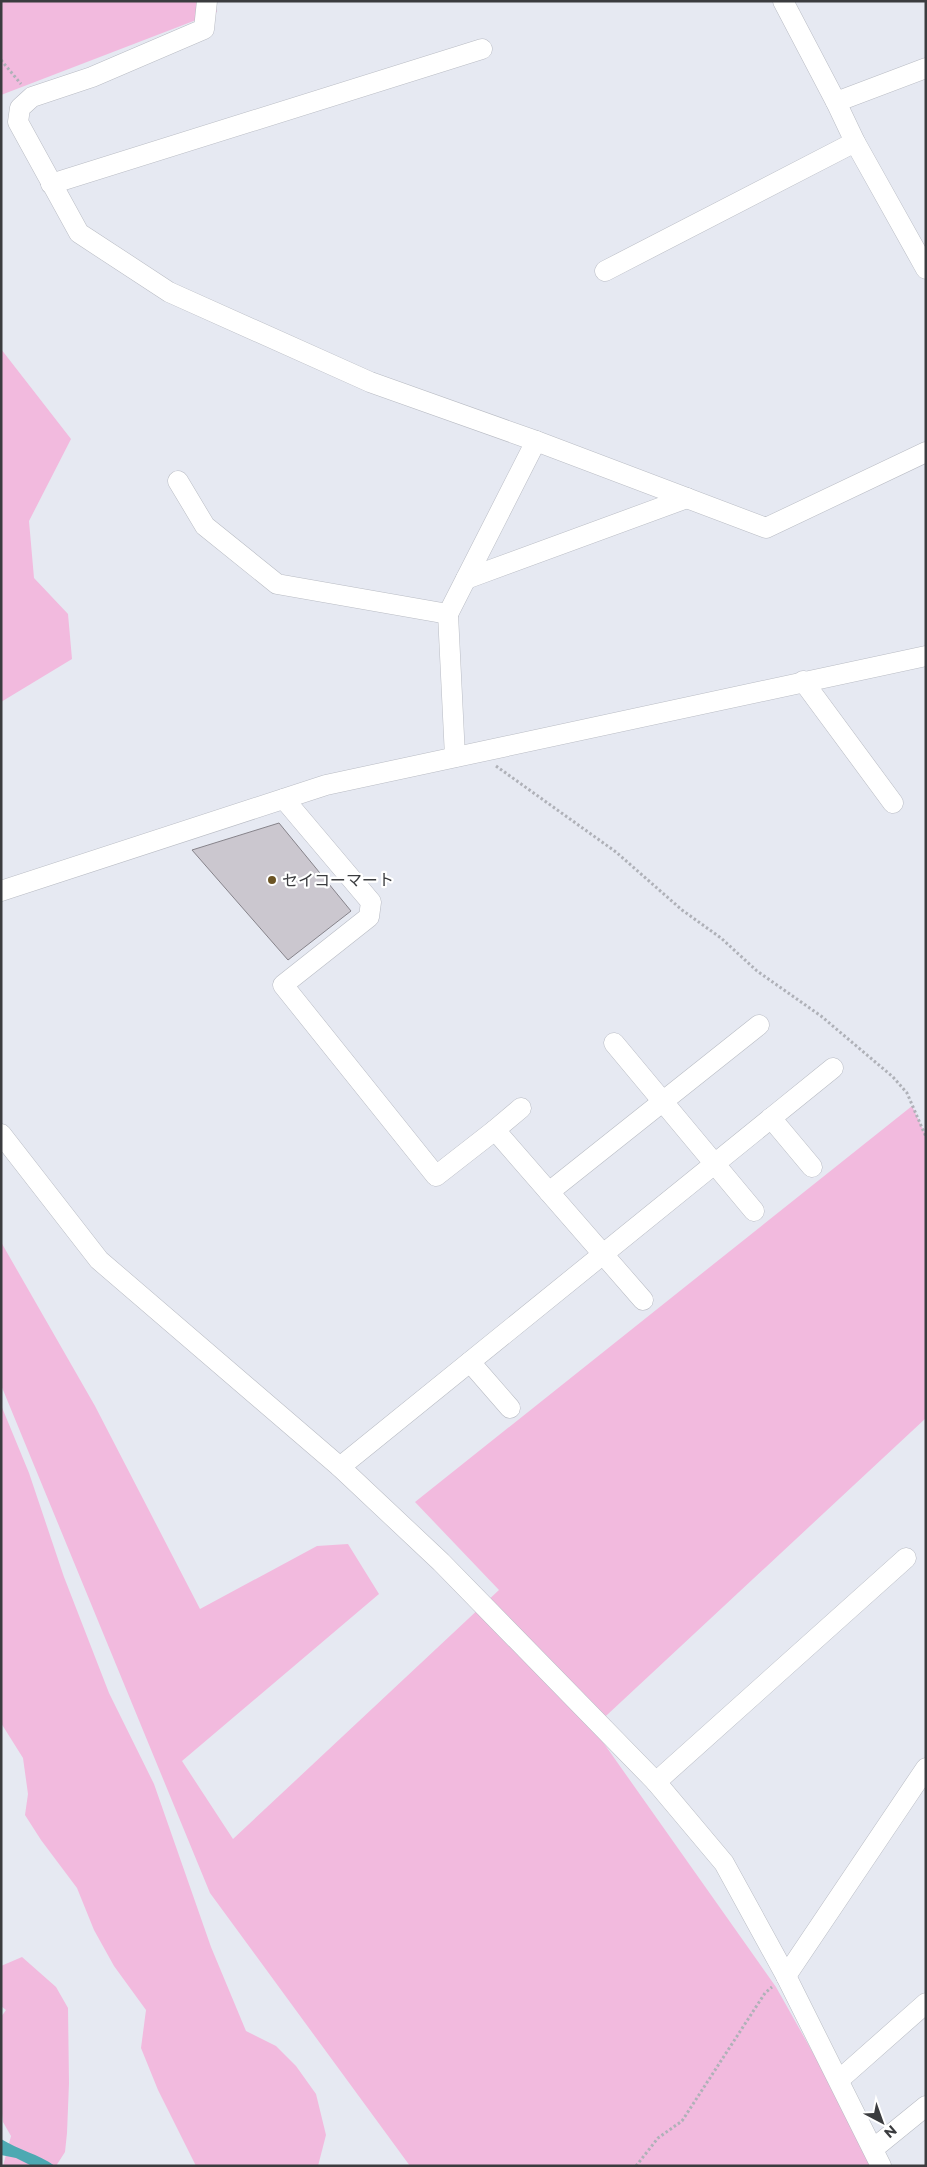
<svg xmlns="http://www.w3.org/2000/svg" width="927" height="2167" viewBox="0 0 927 2167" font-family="Montserrat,'Noto Sans JP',sans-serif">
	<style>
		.green { fill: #f2bade }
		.water { fill: #4da9b2 }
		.building { fill: #cbc7cf; stroke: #86838a }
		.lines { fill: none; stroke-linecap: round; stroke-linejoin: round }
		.minor-casing { stroke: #b9bcc4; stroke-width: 21 }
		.path { stroke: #afb1b8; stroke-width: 3; stroke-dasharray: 2.5 2.5; stroke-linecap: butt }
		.minor { stroke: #fff; stroke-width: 20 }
		.poi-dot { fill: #6c5424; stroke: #fff; stroke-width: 2 }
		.labels { text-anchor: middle; stroke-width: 4.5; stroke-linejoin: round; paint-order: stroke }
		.poi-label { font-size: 16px; fill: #3b3c3f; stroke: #fff; text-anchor: start }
	</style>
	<rect width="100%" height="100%" fill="#e6e9f2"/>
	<g class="green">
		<path d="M 1,1 L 214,1 L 217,12 L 1,95 Z"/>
		<path d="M 1,349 L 71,439 L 29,521 L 34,578 L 68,614 L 72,659 L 1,702 Z"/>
		<path d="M 912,1106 L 926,1136 L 926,1418 L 593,1728 L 776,1987 L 831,2085 L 873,2166 L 410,2166 L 210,1893 L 1,1385 L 1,1242 L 95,1406 L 200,1609 L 317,1546 L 348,1544 L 379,1594 L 182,1761 L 233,1839 L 499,1590 L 415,1502 Z"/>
		<path d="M 1,1405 L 29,1473 L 64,1577 L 109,1693 L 154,1784 L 211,1947 L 246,2031 L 276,2046 L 296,2066 L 316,2094 L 326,2135 L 318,2166 L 196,2166 L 158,2090 L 141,2048 L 146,2010 L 114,1966 L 94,1930 L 77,1888 L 41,1840 L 25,1815 L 28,1794 L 23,1758 L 1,1723 Z"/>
		<path d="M 22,1957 L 56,1987 L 68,2008 L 69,2083 L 67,2133 L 65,2152 L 56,2166 L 3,2166 L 11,2136 L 3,2122 L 1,2105 L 1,2017 L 6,2010 L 1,2006 L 1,1966 Z"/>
	</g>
	<path class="water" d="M 1,2139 C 19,2150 38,2154 55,2166 L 32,2166 L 16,2158 L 1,2155 Z"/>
	<path class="building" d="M 279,823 L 351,911 L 288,960 L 192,850 Z"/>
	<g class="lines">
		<g class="minor-casing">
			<g id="minor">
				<path d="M 207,1 L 204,29 L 92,77 L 32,97 L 20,108 L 18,122 L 79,233 L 169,292 L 370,382 L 536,441 L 766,528 L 926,452"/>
				<path d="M 783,1 L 836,102 L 855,142 L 926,269"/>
				<path d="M 836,102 L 926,68"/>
				<path d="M 51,184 L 482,49"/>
				<path d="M 605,271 L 855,142"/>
				<path d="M 178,481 L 205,526 L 277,584 L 448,614 L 455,757"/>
				<path d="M 466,579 L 687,498"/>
				<path d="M 448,614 L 536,441"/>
				<path d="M 803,681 L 893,803"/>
				<path d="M 284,799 L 371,902 L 369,917 L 283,985 L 436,1176 L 495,1130 L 521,1108"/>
				<path d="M 1,891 L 326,785 L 926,656"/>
				<path d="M 614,1043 L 754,1211"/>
				<path d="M 771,1118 L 812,1167"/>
				<path d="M 495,1130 L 643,1300"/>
				<path d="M 1,1134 L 99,1260 L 340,1467 L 441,1562 L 656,1782 L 724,1863 L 786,1976 L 881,2166"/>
				<path d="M 549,1192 L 759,1025"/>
				<path d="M 470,1362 L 510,1408"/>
				<path d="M 340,1467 L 833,1068"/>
				<path d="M 656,1782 L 906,1558"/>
				<path d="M 786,1976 L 926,1768"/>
				<path d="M 839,2080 L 926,2003"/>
				<path d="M 873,2149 L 926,2106"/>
			</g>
		</g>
		<g class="path">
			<path d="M 1,60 L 21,84"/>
			<path d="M 496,766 L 616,852 L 682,910 L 721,938 L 757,971 L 821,1016 L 893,1077 L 907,1093 L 926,1137"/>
			<path d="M 636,2166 L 658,2138 L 682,2121 L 765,1993 L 772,1987"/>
		</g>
		<use href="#minor" class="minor"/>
	</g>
	<circle class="poi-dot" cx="272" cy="880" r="5"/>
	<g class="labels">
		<g class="poi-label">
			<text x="282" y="886">セイコーマート</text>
		</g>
	</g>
	<rect width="927" height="2167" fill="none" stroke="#3b3c3f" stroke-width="5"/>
	<g transform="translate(882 2122) rotate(139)" stroke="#ffffff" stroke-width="4" paint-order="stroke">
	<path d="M0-4L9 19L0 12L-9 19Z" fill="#3b3c3f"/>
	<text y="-8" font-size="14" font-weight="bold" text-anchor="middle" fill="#3b3c3f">N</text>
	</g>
</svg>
